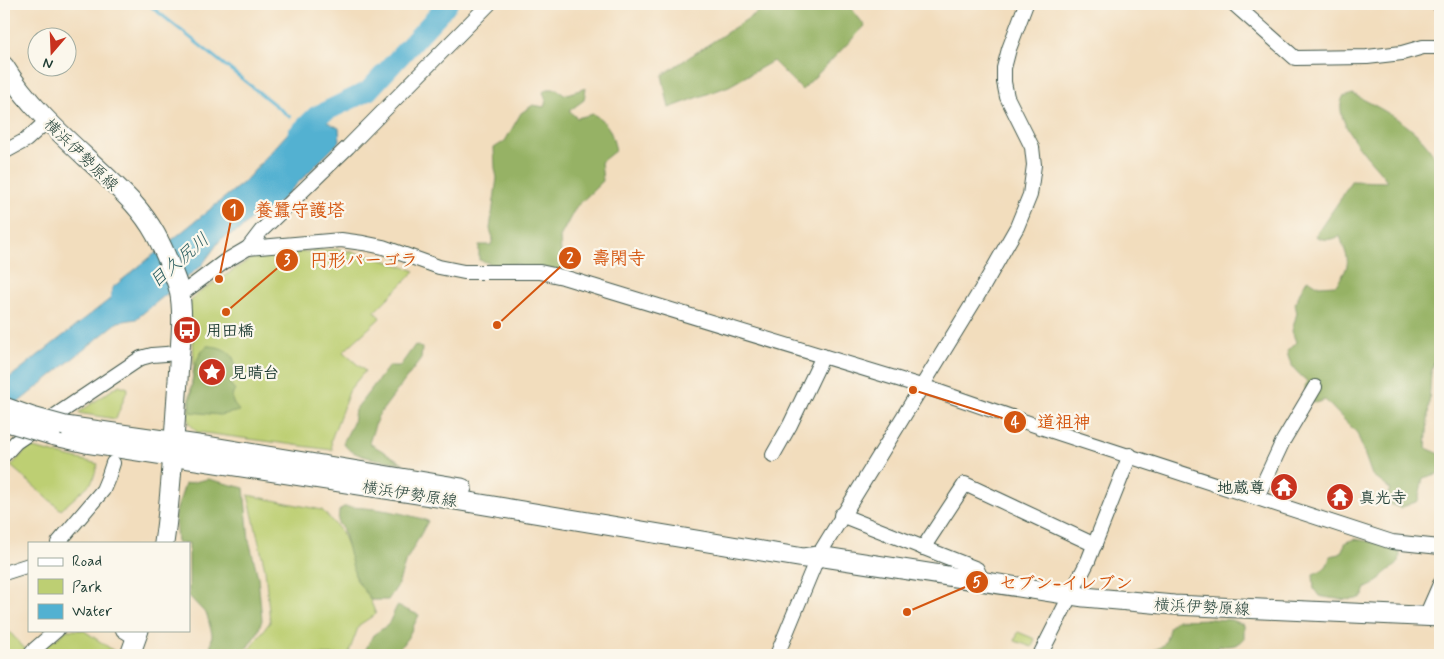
<svg xmlns="http://www.w3.org/2000/svg" width="1444" height="659" viewBox="0 0 1444 659" font-family="Mynerve,'Klee One',sans-serif">
	<style>
		.green { fill: #bdcf73; stroke: #6e8654 }
		.forest { fill: #96b265; stroke: #5a784c }
		.water { fill: #52b1d1; stroke: #387782 }
		.lines { fill: none; stroke-linecap: round; stroke-linejoin: round }
		.stream { stroke: #52b1d1; stroke-width: 3 }
		.river { stroke: #52b1d1; stroke-width: 20 }
		.minor-casing { stroke: #3f5549; stroke-width: 16 }
		.major-casing { stroke: #3f5549; stroke-width: 21 }
		.minor { stroke: #fff; stroke-width: 14 }
		.major { stroke: #fff; stroke-width: 19 }
		.major-bridge-casing { stroke: #3f5549; stroke-width: 21; stroke-linecap: butt }
		.major-bridge { stroke: #fff; stroke-width: 19 }
		.labels { text-anchor: middle; stroke-width: 4.5; stroke-linejoin: round; paint-order: stroke }
		.street-label { font-size: 16px; fill: #1f3d34; stroke: #fbf7ec }
		.poi-label { font-size: 16px; font-weight: bold; fill: #1f3d34; stroke: #fbf7ec; text-anchor: start }
		.water-label { font-size: 18px; font-style: italic; fill: #2e6063; stroke: #fbf7ec }
		.leader { fill: none; stroke: #d45610; stroke-width: 2 }
		.callout-dot { fill: #d45610; stroke: #fbf7ec; stroke-width: 2 }
		.mark-label { font-size: 15px; text-anchor: middle; font-weight: bold; fill: #fff }
		.callout-label { font-size: 18px; text-anchor: middle; font-weight: bold; fill: #d45610; stroke: #fbf7ec; stroke-width: 4.5; stroke-linejoin: round; paint-order: stroke }
	</style>
	<rect width="100%" height="100%" fill="#fbf7ec"/>
	<filter id="ink" filterUnits="userSpaceOnUse"><feTurbulence type="fractalNoise" baseFrequency=".02" numOctaves="2"/><feDisplacementMap in="SourceGraphic" scale="10" xChannelSelector="R" yChannelSelector="G"/><feConvolveMatrix kernelMatrix="1 2 1 2 8 2 1 2 1" color-interpolation-filters="sRGB"/></filter>
	<filter id="wash" filterUnits="userSpaceOnUse"><feTurbulence type="fractalNoise" baseFrequency=".0096" numOctaves="4" result="noise"/><feDisplacementMap in="SourceGraphic" scale="20" xChannelSelector="R" yChannelSelector="G"/><feGaussianBlur stdDeviation="1.12" result="paint"/><feColorMatrix in="noise" values="0 0 0 0 0 0 0 0 0 0 0 0 0 0 0 0 0 1.4 0 .05"/><feComposite in="paint" operator="in"/></filter>
	<g filter="url(#wash)">
		<rect width="100%" height="100%" fill="#f2ddbd"/>
		<g class="green">
			<path d="M 337,249 C 364,254 389,261 415,271 L 375,311 L 380,318 L 343,352 L 365,371 L 350,389 L 331,440 L 332,450 L 197,432 L 189,423 L 188,411 L 194,366 L 193,336 L 189,326 L 189,309 L 191,301 L 197,294 L 252,258 L 266,255 Z"/>
			<path d="M 119,385 L 128,388 L 116,419 L 78,413 Z"/>
			<path d="M 29,447 L 98,464 L 92,482 L 61,510 L 11,466 Z"/>
			<path d="M 248,495 L 322,510 L 341,531 L 376,614 L 359,625 L 348,655 L 245,655 L 270,622 L 265,569 Z"/>
			<path d="M 4,626 L 28,652 L 56,639 L 67,630 L 83,630 L 120,655 L 4,655 Z"/>
			<path d="M 1018,632 L 1035,639 L 1032,647 L 1015,641 Z"/>
		</g>
		<g class="forest">
			<path d="M 762,4 L 848,4 L 865,26 L 802,90 L 773,61 L 729,86 L 669,108 L 662,75 L 761,10 Z"/>
			<path d="M 586,88 L 584,100 L 569,111 L 577,118 L 593,114 C 610,124 611,132 616,150 L 601,162 L 603,181 L 576,207 L 560,237 L 562,269 L 553,275 L 525,273 L 518,264 L 495,265 L 479,260 L 479,245 L 491,245 L 493,238 L 490,229 L 497,178 L 495,168 L 494,148 L 505,141 L 521,113 L 533,105 L 544,107 L 546,101 L 543,92 L 548,89 L 557,89 L 564,95 Z"/>
			<path d="M 1353,94 C 1387,112 1428,131 1440,170 L 1440,338 L 1431,373 L 1426,448 L 1440,454 L 1440,473 L 1423,478 L 1418,501 L 1400,508 L 1390,504 L 1387,496 L 1390,489 L 1372,475 L 1357,433 L 1325,400 L 1315,403 L 1306,397 L 1305,385 L 1307,381 C 1296,372 1289,365 1287,351 L 1296,342 L 1292,331 L 1297,313 L 1295,304 L 1303,286 L 1308,279 L 1319,286 L 1336,285 C 1353,262 1348,261 1340,236 C 1331,240 1324,241 1315,236 L 1342,197 L 1351,181 L 1387,182 L 1384,176 C 1370,160 1331,120 1343,97 Z"/>
			<path d="M 415,345 L 422,348 L 421,359 L 378,416 L 369,443 L 403,463 C 385,460 353,459 343,443 L 353,423 L 355,410 L 389,366 L 400,366 Z"/>
			<path d="M 207,346 C 218,346 233,350 235,364 C 236,371 232,378 230,384 L 235,390 C 229,398 233,405 240,411 L 220,415 L 190,412 C 192,392 190,360 207,346 Z"/>
			<path d="M 208,479 L 244,488 L 249,540 L 258,577 L 262,620 L 258,632 L 242,655 L 210,655 L 212,634 L 207,615 L 189,596 L 189,543 L 177,543 L 175,515 L 185,484 Z"/>
			<path d="M 343,507 C 371,507 402,512 428,521 L 405,563 L 398,585 L 388,600 L 371,600 L 356,579 L 343,530 L 338,523 L 339,511 Z"/>
			<path d="M 1355,539 L 1400,547 C 1401,571 1394,563 1382,576 C 1377,583 1373,585 1366,588 C 1365,591 1364,594 1363,596 C 1357,603 1328,598 1319,596 L 1314,589 L 1313,574 C 1323,570 1328,568 1330,556 L 1340,554 L 1346,542 Z"/>
			<path d="M 397,606 L 419,615 L 408,637 L 395,655 L 363,655 L 373,635 L 388,625 Z"/>
			<path d="M 1211,619 L 1231,620 L 1244,625 L 1244,639 C 1238,646 1229,647 1219,645 L 1217,649 L 1223,652 L 1232,651 L 1233,655 L 1151,655 L 1152,651 C 1168,645 1165,641 1170,626 L 1177,620 Z"/>
		</g>
		<path class="water" d="M 304,115 L 316,116 L 339,128 L 340,141 L 272,209 L 258,212 L 240,230 L 221,239 L 202,265 L 136,319 L 118,322 L 4,414 L 4,382 L 110,299 L 112,288 L 244,182 Z"/>
		<g class="lines">
			<path class="stream" d="M 148,4 L 290,117"/>
			<path class="river" d="M 297,135 L 316,116 L 368,91 L 448,4"/>
		</g>
	</g>
	<g filter="url(#ink)">
		<g class="lines">
			<g class="minor-casing">
				<g id="minor">
					<path d="M 1234,4 L 1295,58 L 1367,57 L 1402,53 L 1423,47 L 1440,47"/>
					<path d="M 1440,4 L 1440,6"/>
					<path d="M 4,152 L 26,140 L 47,121"/>
					<path d="M 248,248 L 341,240 L 363,243 L 383,247 L 439,267 L 464,272 L 540,272 L 563,277 L 934,390 L 1046,429 L 1392,542 L 1440,547"/>
					<path d="M 180,295 L 224,262 L 248,248 L 261,231 L 348,147 L 489,4"/>
					<path d="M 4,455 L 16,442 L 141,358 L 152,355 L 179,353"/>
					<path d="M 773,455 L 790,425 L 823,356"/>
					<path d="M 1257,497 L 1283,441 L 1315,387"/>
					<path d="M 841,515 L 977,569 L 982,581"/>
					<path d="M 58,543 L 103,490 L 108,478 L 113,463"/>
					<path d="M 923,548 L 965,484 L 1095,545"/>
					<path d="M 4,573 L 29,565"/>
					<path d="M 1426,616 L 1440,584"/>
					<path d="M 123,630 L 136,638"/>
					<path d="M 30,655 L 35,649 L 57,630"/>
					<path d="M 777,655 L 818,556 L 984,285 L 1017,227 L 1030,195 L 1034,165 L 1032,147 L 1007,97 L 1004,82 L 1004,68 L 1009,49 L 1026,4"/>
					<path d="M 1040,655 L 1088,561 L 1130,455"/>
				</g>
			</g>
			<g class="major-casing">
				<g id="major">
					<path d="M 4,66 C 37,120 90,157 133,203 C 152,224 161,243 171,268 C 174,275 177,282 179,290 C 185,317 179,353 178,380 C 174,435 172,489 164,543"/>
					<path d="M 65,426 L 212,447 L 462,488"/>
					<path d="M 51,435 L 86,443 L 444,498 L 804,558 L 818,556 L 1084,597 L 1174,605 L 1440,617"/>
					<path d="M 130,655 L 139,630"/>
				</g>
			</g>
			<use href="#minor" class="minor"/>
			<use href="#major" class="major"/>
			<g class="major-bridge-casing">
				<g id="major-bridge">
					<path d="M 4,407 L 32,417 L 65,426"/>
					<path d="M 7,422 L 51,435"/>
				</g>
			</g>
			<use href="#major-bridge" class="major-bridge"/>
		</g>
	</g>
	<defs>
		<g id="bus-disc" transform="scale(1.4375)"><circle r="9.5" fill="#c8321e" stroke="#fbf7ec"/><path d="M-5-6H5V4H4V6H2V4H-2V6H-4V4H-5ZM-3.5-4V0h7V-4ZM-3.5 1.2v1.5H-2V1.2ZM2 1.2v1.5H3.5V1.2Z" fill="#fff"/></g>
		<g id="sight-disc" transform="scale(1.4375)"><circle r="9.5" fill="#c8321e" stroke="#fbf7ec"/><path d="M0-6L1.8-2.2L6-1.7L2.9 1.2L3.7 5.4L0 3.3L-3.7 5.4L-2.9 1.2L-6-1.7L-1.8-2.2Z" fill="#fff"/></g>
		<g id="temple-disc" transform="scale(1.4375)"><circle r="9.5" fill="#c8321e" stroke="#fbf7ec"/><path d="M0-6L5-2H3V0L6.5 2.5H4V6H1.5V3h-3V6H-4V2.5H-6.5L-3 0V-2H-5Z" fill="#fff"/></g>
	</defs>
	<g fill-rule="evenodd">
		<use href="#bus-disc" x="187" y="330"/>
		<use href="#sight-disc" x="212" y="372"/>
		<use href="#temple-disc" x="1284" y="487"/>
		<use href="#temple-disc" x="1340" y="497"/>
	</g>
	<g class="labels">
		<g class="street-label">
			<text transform="translate(82 154) rotate(44)" y="6">横浜伊勢原線</text>
			<text transform="translate(410 493) rotate(9)" y="6">横浜伊勢原線</text>
			<text transform="translate(1202 606) rotate(3)" y="6">横浜伊勢原線</text>
		</g>
		<g class="poi-label">
			<text x="206" y="336">用田橋</text>
			<text x="231" y="378">見晴台</text>
			<text x="1265" y="493" text-anchor="end">地蔵尊</text>
			<text x="1359" y="503">真光寺</text>
		</g>
		<g class="water-label">
			<text transform="translate(179 260) rotate(-41)" y="6">目久尻川</text>
		</g>
	</g>
	<path class="leader" d="M219 279L233 210M497 325L570 258M226 312L287 260M913 390L1015 422M907 612L977 582"/>
	<g class="callout-dot">
		<circle cx="219" cy="279" r="5"/>
		<circle cx="497" cy="325" r="5"/>
		<circle cx="226" cy="312" r="5"/>
		<circle cx="913" cy="390" r="5"/>
		<circle cx="907" cy="612" r="5"/>
		<circle cx="233" cy="210" r="12"/>
		<circle cx="570" cy="258" r="12"/>
		<circle cx="287" cy="260" r="12"/>
		<circle cx="1015" cy="422" r="12"/>
		<circle cx="977" cy="582" r="12"/>
	</g>
	<g class="mark-label">
		<text x="233" y="215">1</text>
		<text x="570" y="263">2</text>
		<text x="287" y="265">3</text>
		<text x="1015" y="427">4</text>
		<text x="977" y="587">5</text>
	</g>
	<g class="callout-label">
		<text x="300" y="216">養蠶守護塔</text>
		<text x="619" y="264">壽閑寺</text>
		<text x="364" y="266">円形パーゴラ</text>
		<text x="1064" y="428">道祖神</text>
		<text x="1066" y="589">セブン-イレブン</text>
	</g>
	<rect width="1444" height="659" fill="none" stroke="#fbf7ec" stroke-width="20"/>
	<rect x="28" y="542" width="162" height="90" fill="#fbf7ec" stroke="#a3ada2"/>
	<rect x="38" y="558" width="25" height="8" fill="#ffffff" stroke="#a3ada2"/>
	<text x="72" y="566" font-size="15" fill="#1f3d34">Road</text>
	<rect x="38" y="579" width="25" height="15" fill="#bdcf73" stroke="#a3ada2"/>
	<text x="72" y="592" font-size="15" fill="#1f3d34">Park</text>
	<rect x="38" y="604" width="25" height="15" fill="#52b1d1" stroke="#a3ada2"/>
	<text x="72" y="616" font-size="15" fill="#1f3d34">Water</text>
	<g transform="translate(52 52) rotate(199)"><circle r="24" fill="#fbf7ec" stroke="#a3ada2"/>
	<path d="M0-4L9 19L0 12L-9 19Z" fill="#c8321e"/>
	<text y="-8" font-size="14" font-weight="bold" text-anchor="middle" fill="#1f3d34">N</text>
	</g>
</svg>
